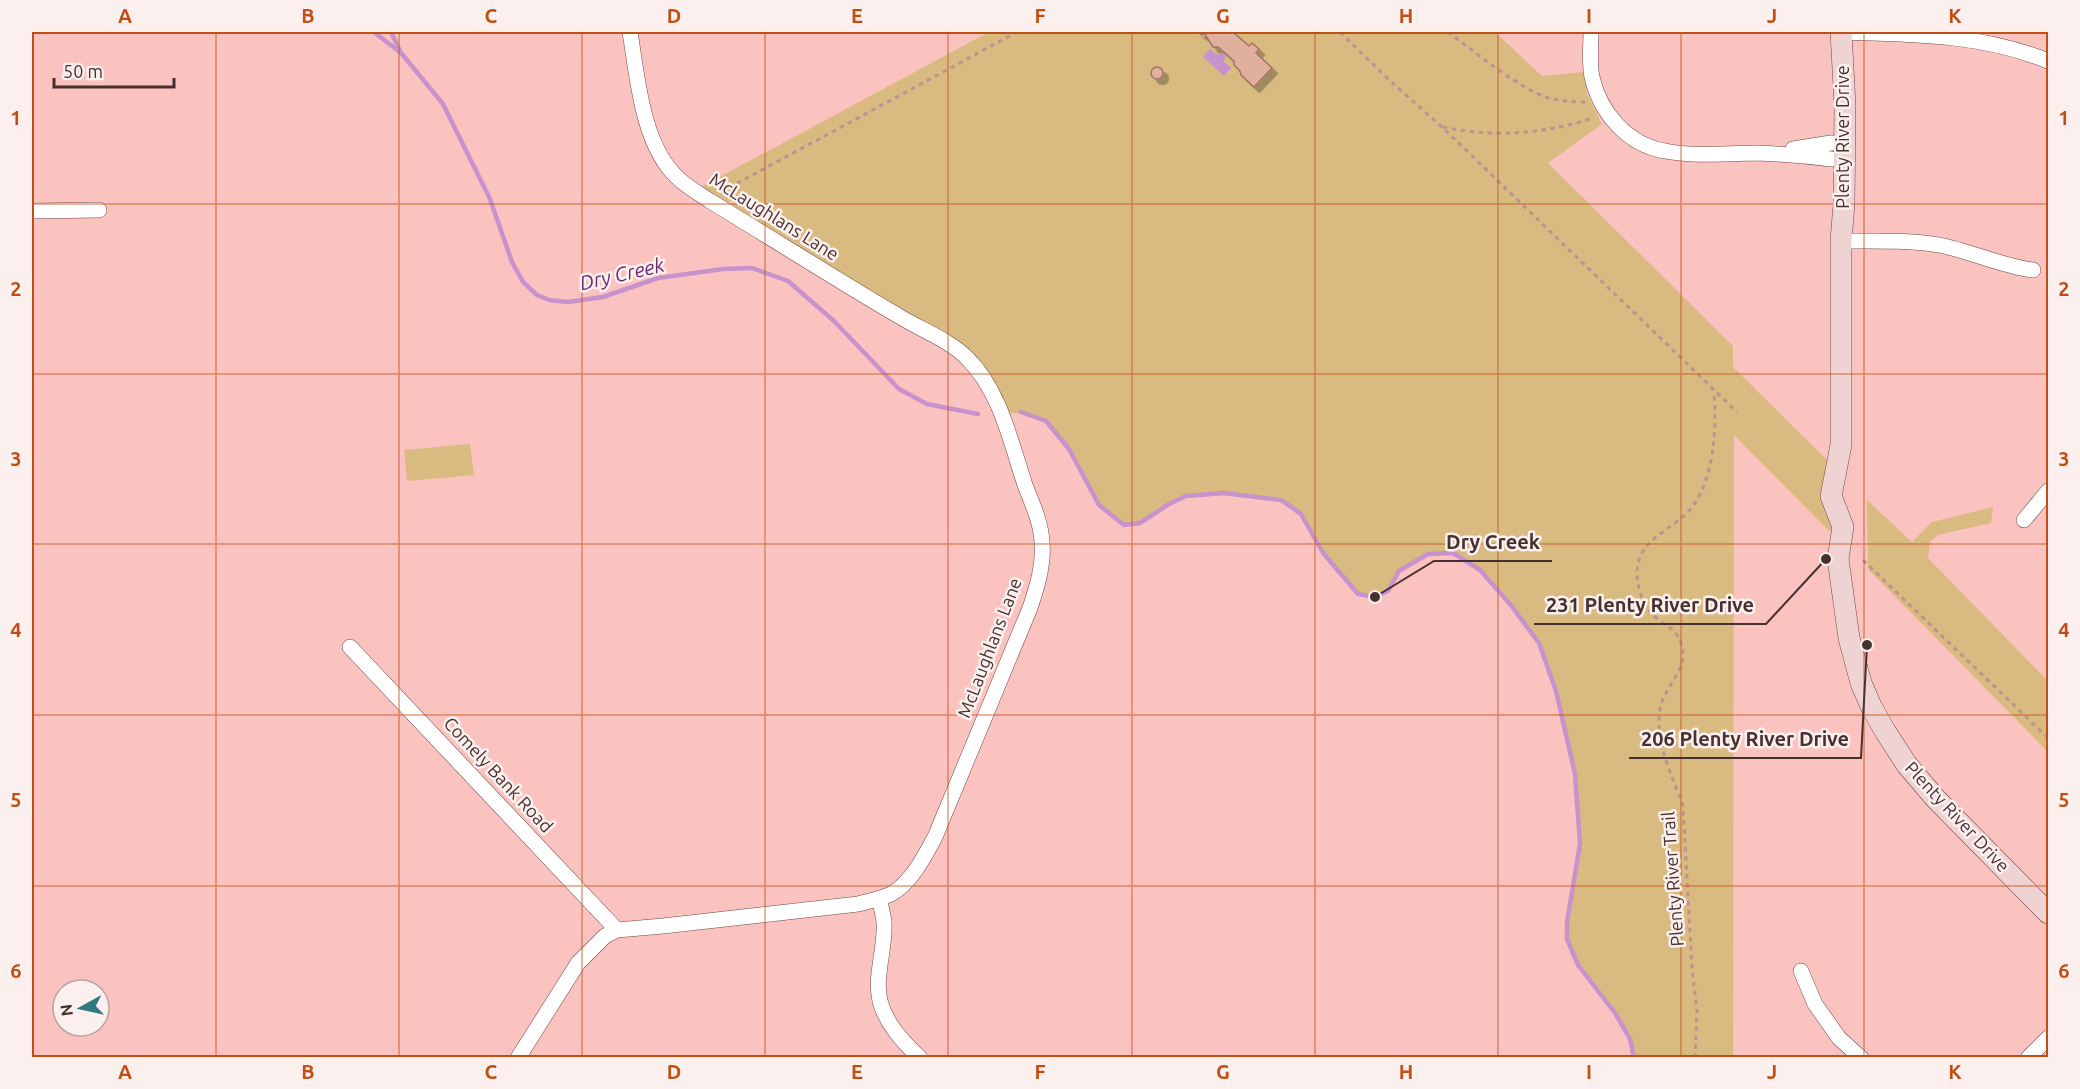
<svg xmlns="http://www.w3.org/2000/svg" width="2080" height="1089" viewBox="0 0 2080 1089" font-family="Ubuntu,sans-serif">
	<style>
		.green { fill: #d9bb82 }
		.water { fill: #c892cd }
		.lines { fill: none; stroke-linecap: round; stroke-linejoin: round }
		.stream { stroke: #c892cd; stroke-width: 4.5 }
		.building { fill: #e1b09c; stroke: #a17461; stroke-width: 1.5; filter: url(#shadow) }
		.street-casing { stroke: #724542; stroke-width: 16 }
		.secondary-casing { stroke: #724542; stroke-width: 22 }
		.path { stroke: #be928f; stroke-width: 3; stroke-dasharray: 4.5 4.5; stroke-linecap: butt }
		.street { stroke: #fff; stroke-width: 15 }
		.secondary { stroke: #eed3d2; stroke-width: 21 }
		.grid { fill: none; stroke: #c04f15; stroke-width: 1.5; stroke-opacity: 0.55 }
		.labels { text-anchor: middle; stroke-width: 5; stroke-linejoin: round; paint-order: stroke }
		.street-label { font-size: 18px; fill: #473130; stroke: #fcf0ef }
		.water-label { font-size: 20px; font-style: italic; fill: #6b2a72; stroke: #fcf0ef }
		.leader { fill: none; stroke: #473130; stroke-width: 2 }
		.callout-dot { fill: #473130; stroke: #fcf0ef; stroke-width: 2 }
		.callout-label { font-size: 20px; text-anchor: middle; font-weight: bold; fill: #473130; stroke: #fcf0ef; stroke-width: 5; stroke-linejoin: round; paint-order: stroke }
		.neatline { fill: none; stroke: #c04f15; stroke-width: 2 }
		.grid-label { font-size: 20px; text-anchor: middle; font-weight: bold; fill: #c04f15 }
	</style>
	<defs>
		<filter id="shadow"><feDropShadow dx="5.5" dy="5.5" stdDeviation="0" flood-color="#0004"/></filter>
	</defs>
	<rect width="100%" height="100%" fill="#fac3bf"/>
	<g class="green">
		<path d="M 989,32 L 1495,32 L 1542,76 L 1583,72 L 1588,96 L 1602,124 L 1548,163 L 1733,346 L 1733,367 L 1834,467 L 1835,529 L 1829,531 L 1734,435 L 1733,1057 L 1634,1057 L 1630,1039 L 1615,1013 L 1578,965 L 1567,939 L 1567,922 L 1580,844 L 1575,774 L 1556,691 L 1539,643 L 1510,604 L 1480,570 L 1453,553 L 1428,554 L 1399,571 L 1388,591 L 1375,597 L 1358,594 L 1323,553 L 1301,514 L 1281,500 L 1224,493 L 1186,496 L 1169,504 L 1140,523 L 1124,525 C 1116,518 1105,512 1099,504 C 1069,465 1069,411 1007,413 L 939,332 L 732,207 L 733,200 L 726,204 L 701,187 Z"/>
		<path d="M 470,444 L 474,475 L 407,481 L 404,450 Z"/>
		<path d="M 1867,500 L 1912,542 L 1932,522 L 1993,507 L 1991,523 L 1938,535 L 1930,542 L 1928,558 L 2048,681 L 2048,752 L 1868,569 Z"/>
	</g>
	<path class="water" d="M 1210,49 L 1218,55 L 1221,52 L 1226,57 L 1223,61 L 1231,68 L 1224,76 L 1203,57 Z"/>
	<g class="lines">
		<g class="stream">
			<path d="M 374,32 L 402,54 L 443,104 L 490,199 L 512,262 L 523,282 L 537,295 L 549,300 L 568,302 L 603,297 L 658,278 L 723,269 L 752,268 L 788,281 L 834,321 L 899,389 L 927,404 L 978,414"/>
			<path d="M 391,32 L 400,51"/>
			<path d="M 1021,412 L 1046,421 L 1069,449 L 1099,505 L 1124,525 L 1140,523 L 1169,504 L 1186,496 L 1224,493 L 1281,500 L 1301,514 L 1323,553 L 1358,594 L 1375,597 L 1388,591 L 1399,571 L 1428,554 L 1453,553 L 1480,570 L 1510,604 L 1539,643 L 1556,691 L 1575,774 L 1580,844 L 1567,922 L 1567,939 L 1578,965 L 1615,1013 L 1630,1039 L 1634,1058"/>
		</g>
	</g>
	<g class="building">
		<path d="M 1198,32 L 1233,32 L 1249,46 L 1252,43 L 1259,49 L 1256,53 L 1272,68 L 1254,87 L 1241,75 L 1240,71 L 1234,65 L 1234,61 L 1218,47 L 1213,47 L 1204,33 L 1202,35 Z"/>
		<circle cx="1157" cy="73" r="6"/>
	</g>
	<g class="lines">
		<g class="street-casing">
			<g id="street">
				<path d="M 1591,32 C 1591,46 1589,63 1592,77 C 1600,113 1628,145 1665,151 C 1695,157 1727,153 1757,153 C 1782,154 1806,156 1831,159"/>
				<path d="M 1841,32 C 1911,34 1982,34 2048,61"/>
				<path d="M 1793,149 L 1831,143"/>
				<path d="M 32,211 L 99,210"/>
				<path d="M 1841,241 C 1873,241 1907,240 1939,245 C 1971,251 2000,266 2033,270"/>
				<path d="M 2024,520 L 2048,491"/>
				<path d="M 350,647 L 617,930"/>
				<path d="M 879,899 C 881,906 883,914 884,922 C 886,948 874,975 880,1001 C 886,1024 903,1042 920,1058"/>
				<path d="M 1801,971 L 1815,1004 L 1839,1038 L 1861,1058"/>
				<path d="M 518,1058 L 578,963 L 605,936 L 617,930 L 663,926 L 858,904 C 869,901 880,899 891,894 C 911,883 925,856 935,837 L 1030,608 C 1037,587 1044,565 1042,542 C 1041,522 1032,503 1025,485 C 1011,443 1000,390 967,358 C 948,339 919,329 897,315 C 834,278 773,239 710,201 C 697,192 683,185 673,173 C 642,140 637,75 630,32"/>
				<path d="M 2028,1058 L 2048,1038"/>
			</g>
		</g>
		<g class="secondary-casing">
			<path id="secondary" d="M 1841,32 L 1845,105 L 1844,204 L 1841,241 L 1841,445 L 1831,496 L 1843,527 L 1838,559 L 1849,638 L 1861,683 L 1871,706 L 1885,731 L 1907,765 L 1936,799 L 2048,913"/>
		</g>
		<g class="path">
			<path d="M 1340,32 L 1388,79 L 1441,126 L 1737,412"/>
			<path d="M 1448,32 C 1472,50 1521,90 1549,98 C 1561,101 1574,102 1586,102"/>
			<path d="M 1443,127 C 1494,138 1544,134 1593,118"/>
			<path d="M 721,192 L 1017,32"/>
			<path d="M 1863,560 L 2048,738"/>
			<path d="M 1695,1058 L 1697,1011 L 1692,968 L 1683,806 C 1674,780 1659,751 1659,724 C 1659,715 1660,705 1664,697 C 1672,679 1689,665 1681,643 C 1677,631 1669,627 1660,621 C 1642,608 1633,581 1639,560 C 1645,540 1669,529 1684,516 C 1714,489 1717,430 1714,392"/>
		</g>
		<use href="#street" class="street"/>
		<use href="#secondary" class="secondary"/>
	</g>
	<path class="grid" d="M 216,32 L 216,1058M 399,32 L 399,1058M 582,32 L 582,1058M 765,32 L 765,1058M 948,32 L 948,1058M 1132,32 L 1132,1058M 1315,32 L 1315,1058M 1498,32 L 1498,1058M 1681,32 L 1681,1058M 1864,32 L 1864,1058M 32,204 L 2048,204M 32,374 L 2048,374M 32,544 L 2048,544M 32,715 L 2048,715M 32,886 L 2048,886"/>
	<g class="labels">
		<g class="street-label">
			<text transform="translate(1843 137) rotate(-90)" y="6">Plenty River Drive</text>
			<text transform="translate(774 217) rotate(32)" y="6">McLaughlans Lane</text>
			<text transform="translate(990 648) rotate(-69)" y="6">McLaughlans Lane</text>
			<text transform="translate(498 775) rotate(47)" y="6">Comely Bank Road</text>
			<text transform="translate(1957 817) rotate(47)" y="6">Plenty River Drive</text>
			<text transform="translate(1673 879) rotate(-94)" y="6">Plenty River Trail</text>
		</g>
		<g class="water-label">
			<text transform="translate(622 274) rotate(-13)" y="7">Dry Creek</text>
		</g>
	</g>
	<path class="leader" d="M1375 597L1434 561H1552M1826 559L1766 624H1534M1867 645L1861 758H1629"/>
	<g class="callout-dot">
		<circle cx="1375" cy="597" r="6"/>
		<circle cx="1826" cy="559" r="6"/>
		<circle cx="1867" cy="645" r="6"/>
	</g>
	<g class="callout-label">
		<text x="1493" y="549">Dry Creek</text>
		<text x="1650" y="612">231 Plenty River Drive</text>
		<text x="1745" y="746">206 Plenty River Drive</text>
	</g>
	<rect width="2080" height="1089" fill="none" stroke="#fcf0ef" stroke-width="66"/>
	<g transform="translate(81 1008) rotate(262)"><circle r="28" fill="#fcf0ef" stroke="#b4a4a3" stroke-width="1.5"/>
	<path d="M0-4.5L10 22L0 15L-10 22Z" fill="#30797f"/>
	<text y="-9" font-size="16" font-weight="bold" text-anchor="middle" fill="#473130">N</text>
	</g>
	<path d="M54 78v9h120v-9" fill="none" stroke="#473130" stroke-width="3"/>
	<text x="63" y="78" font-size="18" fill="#473130" stroke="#fcf0ef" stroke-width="4.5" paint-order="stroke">50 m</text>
	<rect x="33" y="33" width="2014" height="1023" class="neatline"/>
	<g class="grid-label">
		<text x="125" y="23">A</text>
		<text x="308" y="23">B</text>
		<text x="491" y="23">C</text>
		<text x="674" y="23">D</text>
		<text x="857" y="23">E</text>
		<text x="1040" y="23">F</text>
		<text x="1223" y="23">G</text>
		<text x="1406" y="23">H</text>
		<text x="1589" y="23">I</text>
		<text x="1772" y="23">J</text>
		<text x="1955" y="23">K</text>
		<text x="16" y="125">1</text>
		<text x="2064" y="125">1</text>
		<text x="16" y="296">2</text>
		<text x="2064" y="296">2</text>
		<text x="16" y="466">3</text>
		<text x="2064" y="466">3</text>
		<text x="16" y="637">4</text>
		<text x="2064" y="637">4</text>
		<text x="16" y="807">5</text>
		<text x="2064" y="807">5</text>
		<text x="16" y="978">6</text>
		<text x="2064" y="978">6</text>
		<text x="125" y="1079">A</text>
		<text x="308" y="1079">B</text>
		<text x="491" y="1079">C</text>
		<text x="674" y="1079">D</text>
		<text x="857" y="1079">E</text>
		<text x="1040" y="1079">F</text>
		<text x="1223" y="1079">G</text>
		<text x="1406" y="1079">H</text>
		<text x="1589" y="1079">I</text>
		<text x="1772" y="1079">J</text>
		<text x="1955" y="1079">K</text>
	</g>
</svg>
